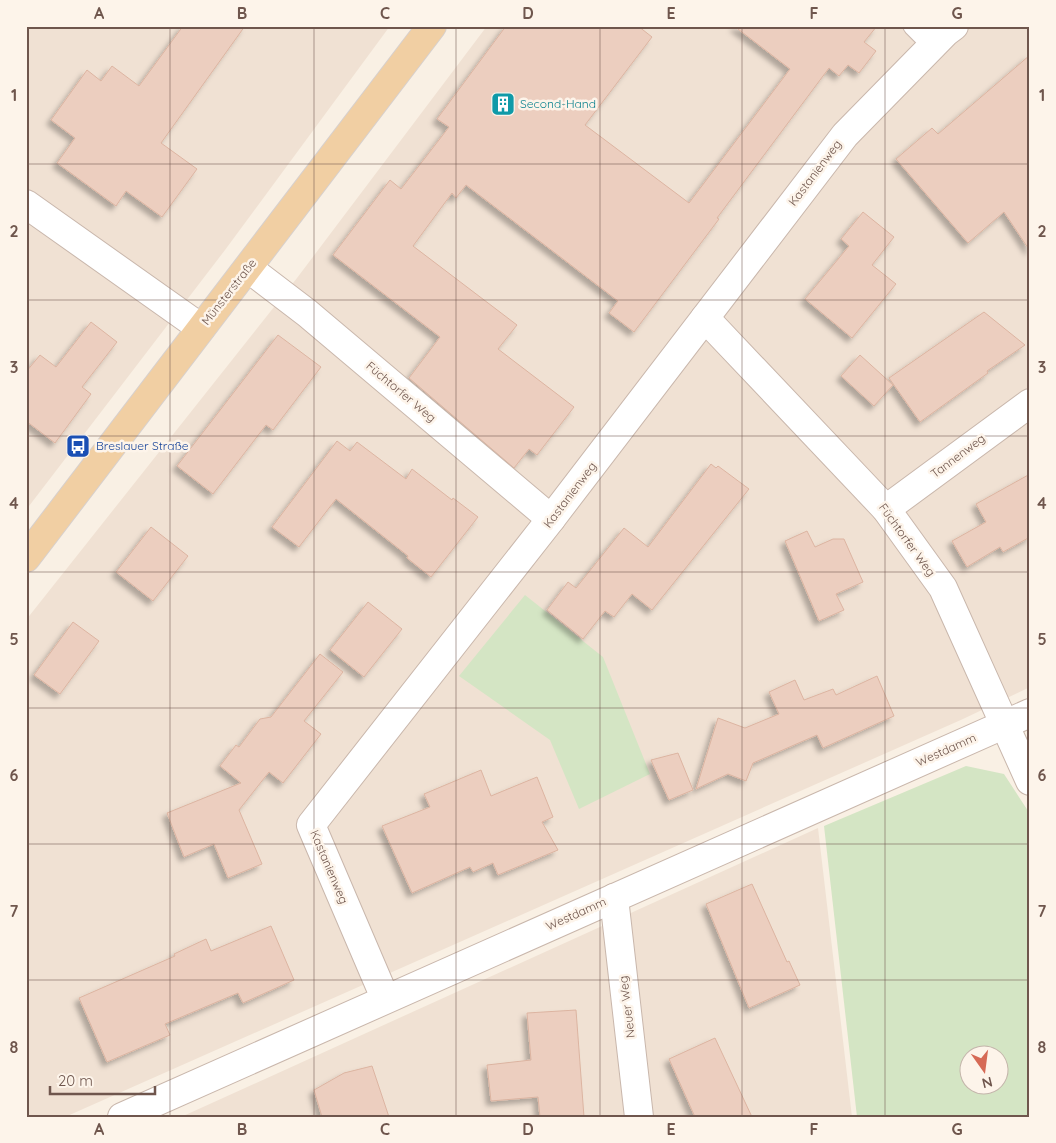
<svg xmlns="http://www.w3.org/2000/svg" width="1056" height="1143" viewBox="0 0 1056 1143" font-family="Quicksand,sans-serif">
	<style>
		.residential { fill: #f0e1d3 }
		.green { fill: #d4e5c4; fill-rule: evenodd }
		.building { fill: #eccebf; stroke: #dcb4a1; filter: url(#shadow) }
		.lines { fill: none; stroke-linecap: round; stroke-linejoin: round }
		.lane-casing { stroke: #c9b7ac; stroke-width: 21 }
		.street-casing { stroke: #c9b7ac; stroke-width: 30 }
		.primary-casing { stroke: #d7d0cd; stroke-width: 30 }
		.lane { stroke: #fff; stroke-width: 19 }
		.street { stroke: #fff; stroke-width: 28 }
		.primary { stroke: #f1cfa3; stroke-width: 28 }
		.grid { fill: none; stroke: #6f564d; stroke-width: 1; stroke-opacity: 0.55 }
		.labels { text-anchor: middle; stroke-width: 5; stroke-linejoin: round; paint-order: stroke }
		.culture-label { font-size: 12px; fill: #0d838f; stroke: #fdf4ea; text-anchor: start }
		.street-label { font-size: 12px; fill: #6f564d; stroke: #fdf4ea }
		.transit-label { font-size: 12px; fill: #164399; stroke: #fdf4ea; text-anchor: start }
		.neatline { fill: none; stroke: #6f564d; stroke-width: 2 }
		.grid-label { font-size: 16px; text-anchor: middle; font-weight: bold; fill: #6f564d }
	</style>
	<defs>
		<filter id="shadow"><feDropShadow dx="-4.5" dy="4.5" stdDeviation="2.5" flood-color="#0004"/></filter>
	</defs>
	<rect width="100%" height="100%" fill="#f9f0e4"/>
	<g class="residential">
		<path d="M 26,26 L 390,26 L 225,250 L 26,510 Z"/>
		<path d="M 487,26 L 1030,26 L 1030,687 L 963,719 L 65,1117 L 26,1117 L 26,620 L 297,278 Z"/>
		<path d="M 818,828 L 852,1117 L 181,1117 Z"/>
	</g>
	<g class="green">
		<path d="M 525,595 L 603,657 L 650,774 L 579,809 L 550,740 L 459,676 Z"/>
		<path d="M 966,766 L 1004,774 L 1030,814 L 1030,1117 L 857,1117 L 824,826 ZM 968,1056 L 998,1056 L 998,1086 L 968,1086 Z"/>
	</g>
	<g class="building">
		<path d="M 183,26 L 245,26 L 161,143 L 197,169 L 162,217 L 126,191 L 116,206 L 57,163 L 75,138 L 51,120 L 87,70 L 101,81 L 112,66 L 139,86 Z"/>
		<path d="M 506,26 L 638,26 L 652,37 L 585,125 L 689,203 L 790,69 L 734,26 L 877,26 L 864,42 L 876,51 L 859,73 L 848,65 L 839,76 L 829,68 L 717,218 L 719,219 L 634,332 L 609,313 L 618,301 L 466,185 L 456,198 L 452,193 L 413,246 L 517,325 L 498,349 L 574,407 L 537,455 L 529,449 L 514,468 L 409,378 L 440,337 L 333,255 L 390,180 L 401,189 L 449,127 L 437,119 Z"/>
		<path d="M 1030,55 L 1030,251 L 1004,212 L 968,243 L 896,159 L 932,128 L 938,134 Z"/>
		<path d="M 863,212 L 894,237 L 872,265 L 896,284 L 852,338 L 805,299 L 849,246 L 841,239 Z"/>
		<path d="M 984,312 L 1025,345 L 987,371 L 988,373 L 920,422 L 889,378 Z"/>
		<path d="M 91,322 L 117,342 L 82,387 L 91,394 L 55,443 L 26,421 L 26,372 L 40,355 L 56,367 Z"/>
		<path d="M 278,335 L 321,367 L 273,430 L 266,425 L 213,494 L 177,466 Z"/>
		<path d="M 860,355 L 893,385 L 874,406 L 841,376 Z"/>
		<path d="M 337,441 L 350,451 L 357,442 L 406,479 L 412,469 L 452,500 L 453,498 L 478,517 L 431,577 L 407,558 L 408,556 L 336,499 L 299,547 L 272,527 Z"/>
		<path d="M 711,464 L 716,468 L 718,466 L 749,489 L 652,610 L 632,594 L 614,617 L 605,611 L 583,639 L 547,610 L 568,582 L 576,588 L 624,528 L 648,547 Z"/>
		<path d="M 1030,474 L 1030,537 L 1003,552 L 1000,547 L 967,567 L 952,541 L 986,522 L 976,504 Z"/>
		<path d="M 151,527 L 188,556 L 153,601 L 116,572 Z"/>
		<path d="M 807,531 L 815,547 L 833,539 L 844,539 L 863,582 L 836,594 L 844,610 L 819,621 L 785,541 Z"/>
		<path d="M 368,602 L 402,629 L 364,677 L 330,650 Z"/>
		<path d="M 73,622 L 99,641 L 60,694 L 34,675 Z"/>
		<path d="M 320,654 L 343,672 L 304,721 L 321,734 L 283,783 L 269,772 L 239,810 L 262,864 L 228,878 L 214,844 L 184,857 L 167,813 L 241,783 L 220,766 L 236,745 L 239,747 L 260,719 L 271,717 Z"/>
		<path d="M 877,676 L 894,716 L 823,748 L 817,735 L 753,763 L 746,781 L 728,774 L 696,789 L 718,718 L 745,728 L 779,714 L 769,692 L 795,680 L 804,700 L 833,689 L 836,695 Z"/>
		<path d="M 678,753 L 693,790 L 669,800 L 651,760 Z"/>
		<path d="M 481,770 L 491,796 L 537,777 L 553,817 L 542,822 L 558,850 L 498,875 L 493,863 L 473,872 L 470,867 L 412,893 L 382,826 L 430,807 L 424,794 Z"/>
		<path d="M 752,884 L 787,962 L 789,961 L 800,985 L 749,1008 L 706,904 Z"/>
		<path d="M 271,926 L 294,980 L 243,1003 L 238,993 L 165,1024 L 170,1035 L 107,1062 L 79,998 L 175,956 L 174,954 L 206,939 L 211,951 Z"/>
		<path d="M 576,1010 L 584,1117 L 540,1117 L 538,1097 L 491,1101 L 487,1065 L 531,1060 L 527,1013 Z"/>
		<path d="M 715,1038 L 752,1117 L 695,1117 L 669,1059 Z"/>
		<path d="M 372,1066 L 389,1117 L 322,1117 L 314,1090 L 344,1073 Z"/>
	</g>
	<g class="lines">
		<g class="lane-casing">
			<path id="lane" d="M 913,26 L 933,46"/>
		</g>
		<g class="street-casing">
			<g id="street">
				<path d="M 26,204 L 201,328"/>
				<path d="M 248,268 L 307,313 L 551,519"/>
				<path d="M 705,318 L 886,509 L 943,588 L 1030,781"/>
				<path d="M 886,509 L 1030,403"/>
				<path d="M 614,898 L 639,1117"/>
				<path d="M 385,998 L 311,825 L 551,519 L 845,135 L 946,32 L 954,26"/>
				<path d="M 122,1117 L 1030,713"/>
			</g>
		</g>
		<g class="primary-casing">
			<path id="primary" d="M 26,558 L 432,26"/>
		</g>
		<use href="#lane" class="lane"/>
		<use href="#street" class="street"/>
		<use href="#primary" class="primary"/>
	</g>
	<path class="grid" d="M 170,26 L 170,1117M 314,26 L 314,1117M 456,26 L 456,1117M 600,26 L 600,1117M 742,26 L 742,1117M 885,26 L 885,1117M 26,164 L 1030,164M 26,300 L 1030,300M 26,436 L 1030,436M 26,572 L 1030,572M 26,708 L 1030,708M 26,844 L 1030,844M 26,980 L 1030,980"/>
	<defs>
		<g id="building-square" transform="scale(1.25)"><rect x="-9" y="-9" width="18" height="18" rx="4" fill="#0f9aa8" stroke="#fdf4ea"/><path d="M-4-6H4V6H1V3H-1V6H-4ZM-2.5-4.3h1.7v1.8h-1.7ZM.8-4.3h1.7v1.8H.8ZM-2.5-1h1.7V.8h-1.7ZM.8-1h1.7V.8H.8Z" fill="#fff"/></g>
		<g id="bus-square" transform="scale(1.25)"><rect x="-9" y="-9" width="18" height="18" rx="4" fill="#1a4fb4" stroke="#fdf4ea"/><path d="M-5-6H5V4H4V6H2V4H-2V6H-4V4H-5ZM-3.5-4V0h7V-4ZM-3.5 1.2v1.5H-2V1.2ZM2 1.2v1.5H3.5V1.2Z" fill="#fff"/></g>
	</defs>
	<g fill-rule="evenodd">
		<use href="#building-square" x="503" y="104"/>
		<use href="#bus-square" x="78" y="446"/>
	</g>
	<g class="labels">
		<g class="culture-label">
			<text x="520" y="108">Second-Hand</text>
		</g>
		<g class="street-label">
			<text transform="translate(815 173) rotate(-53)" y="4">Kastanienweg</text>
			<text transform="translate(229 292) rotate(-52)" y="4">Münsterstraße</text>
			<text transform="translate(401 392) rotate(40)" y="4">Füchtorfer Weg</text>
			<text transform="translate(958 456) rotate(-37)" y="4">Tannenweg</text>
			<text transform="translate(570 495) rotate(-53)" y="4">Kastanienweg</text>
			<text transform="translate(907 540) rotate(54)" y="4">Füchtorfer Weg</text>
			<text transform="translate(946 750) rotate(-24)" y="4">Westdamm</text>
			<text transform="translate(329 867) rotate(67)" y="4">Kastanienweg</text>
			<text transform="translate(576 914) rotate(-24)" y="4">Westdamm</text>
			<text transform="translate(627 1007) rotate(-97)" y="4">Neuer Weg</text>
		</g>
		<g class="transit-label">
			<text x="96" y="450">Breslauer Straße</text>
		</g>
	</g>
	<rect width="1056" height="1143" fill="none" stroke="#fdf4ea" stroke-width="55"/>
	<g transform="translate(984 1070) rotate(166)"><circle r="24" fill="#fdf4ea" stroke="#c4b5ab"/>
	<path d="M0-4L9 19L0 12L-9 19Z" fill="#d66a56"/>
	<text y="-8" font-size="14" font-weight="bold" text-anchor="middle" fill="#6f564d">N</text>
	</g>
	<path d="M50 1086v8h105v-8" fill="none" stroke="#6f564d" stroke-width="2.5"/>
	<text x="58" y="1086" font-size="15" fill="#6f564d" stroke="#fdf4ea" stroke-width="4" paint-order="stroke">20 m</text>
	<rect x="28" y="28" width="1000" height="1088" class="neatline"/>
	<g class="grid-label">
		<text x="99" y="19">A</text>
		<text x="242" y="19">B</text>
		<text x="385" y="19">C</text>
		<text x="528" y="19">D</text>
		<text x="671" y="19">E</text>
		<text x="814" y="19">F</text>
		<text x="957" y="19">G</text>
		<text x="14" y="101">1</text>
		<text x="1042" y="101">1</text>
		<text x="14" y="237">2</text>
		<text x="1042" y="237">2</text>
		<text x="14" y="373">3</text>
		<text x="1042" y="373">3</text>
		<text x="14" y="509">4</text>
		<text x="1042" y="509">4</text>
		<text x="14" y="645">5</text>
		<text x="1042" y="645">5</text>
		<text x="14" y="781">6</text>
		<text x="1042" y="781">6</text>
		<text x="14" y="917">7</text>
		<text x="1042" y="917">7</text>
		<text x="14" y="1053">8</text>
		<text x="1042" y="1053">8</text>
		<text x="99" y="1135">A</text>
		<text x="242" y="1135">B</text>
		<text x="385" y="1135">C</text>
		<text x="528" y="1135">D</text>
		<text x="671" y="1135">E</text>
		<text x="814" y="1135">F</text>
		<text x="957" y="1135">G</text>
	</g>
</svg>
